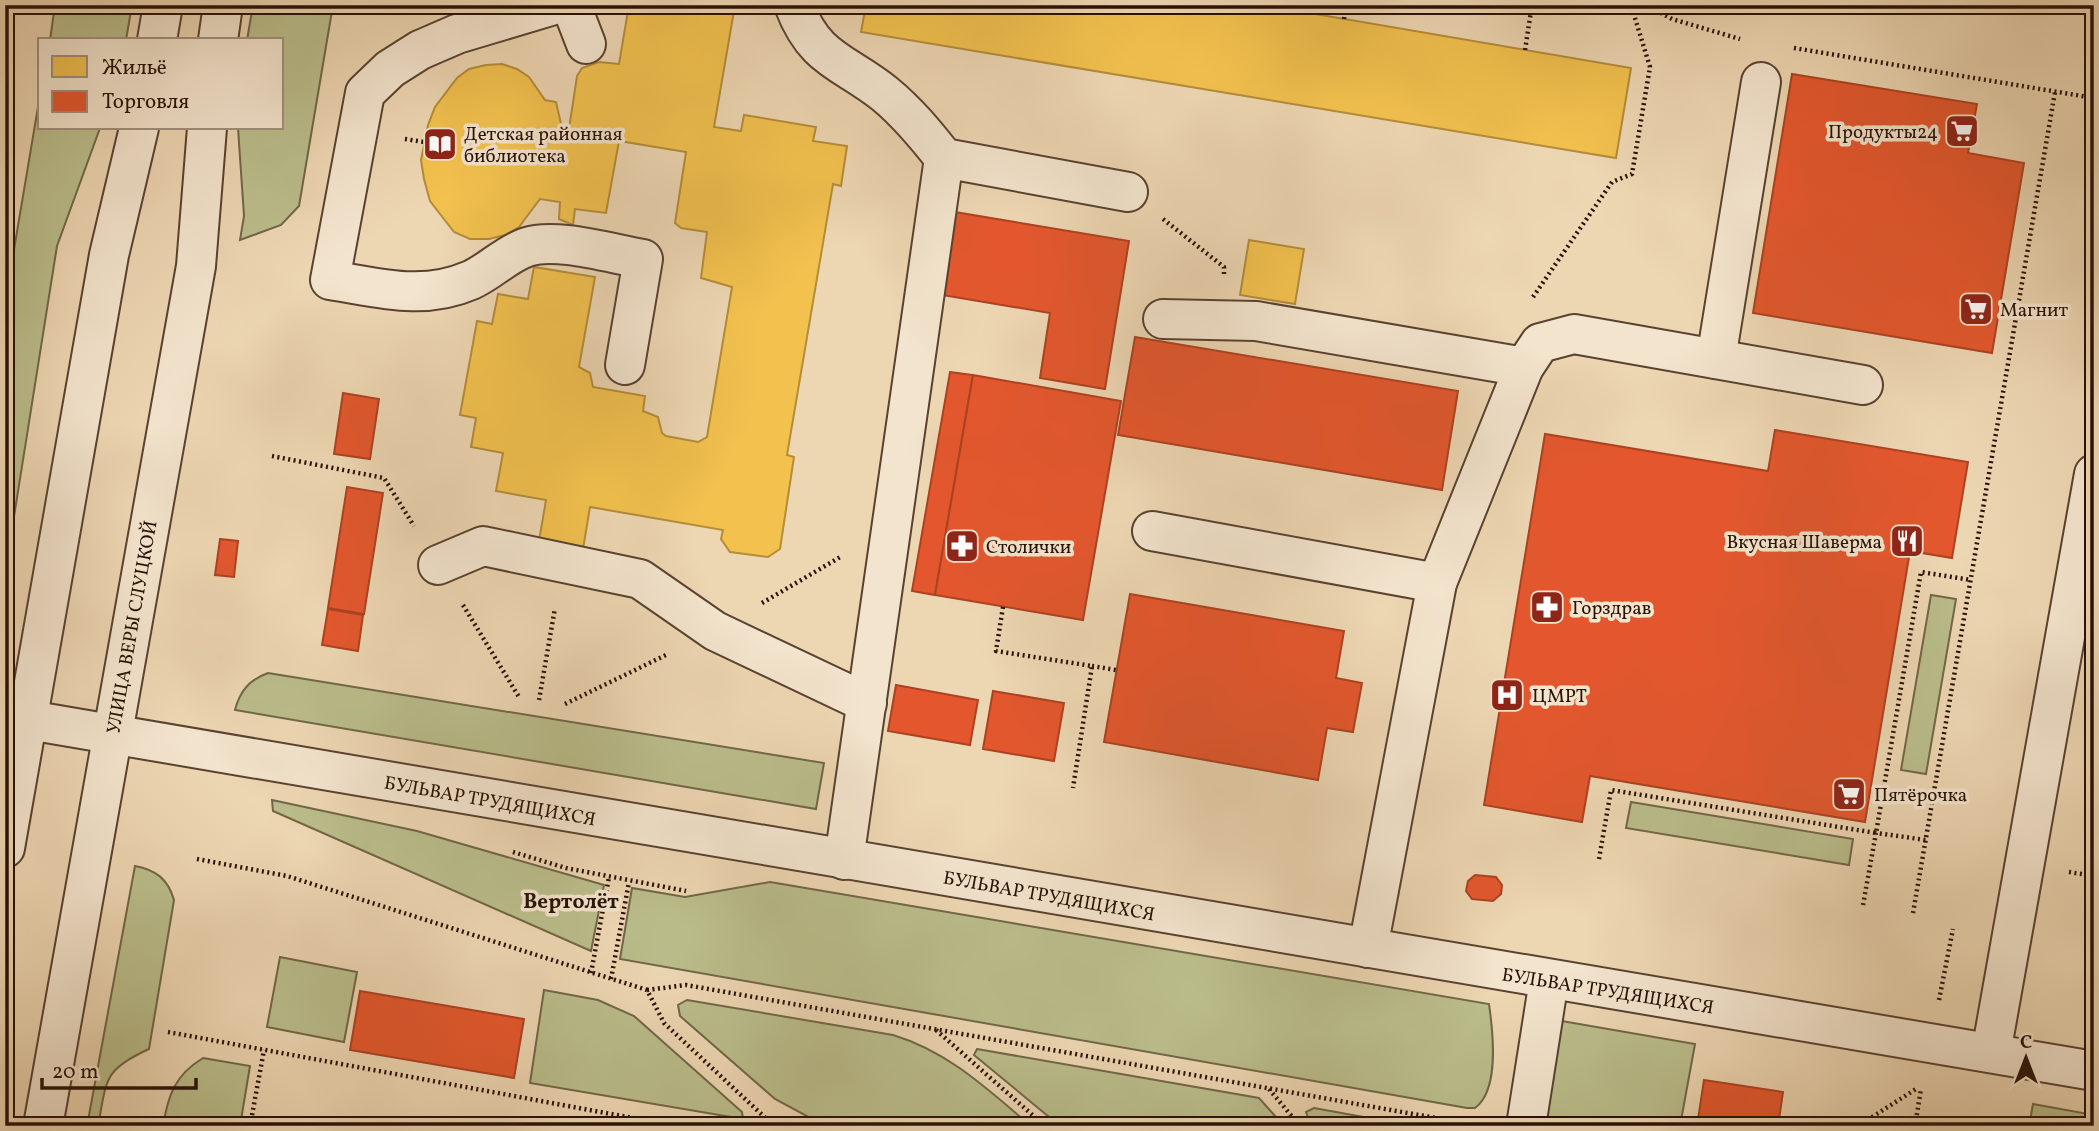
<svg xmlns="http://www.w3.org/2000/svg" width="2099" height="1131" viewBox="0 0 2099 1131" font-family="Vollkorn,serif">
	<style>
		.green { fill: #babd8b; stroke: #716748; stroke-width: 2 }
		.homes { fill: #f2c14e; stroke: #b58c38; stroke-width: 2 }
		.shops { fill: #e4572e; stroke: #ac4222; stroke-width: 2 }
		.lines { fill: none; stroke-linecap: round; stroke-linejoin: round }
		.minor-casing { stroke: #594231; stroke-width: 42 }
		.path { stroke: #281106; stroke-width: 4.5; stroke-dasharray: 2 3.5; stroke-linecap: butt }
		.minor { stroke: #f3e4cd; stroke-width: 38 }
		.labels { text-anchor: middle; stroke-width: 7; stroke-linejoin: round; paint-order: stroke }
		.poi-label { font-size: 19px; fill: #281106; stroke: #f3e4cd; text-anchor: start }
		.street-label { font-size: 19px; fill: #281106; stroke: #f3e4cd }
		.neighbourhood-label { font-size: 21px; font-weight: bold; fill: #281106; stroke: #f3e4cd }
	</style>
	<rect width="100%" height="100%" fill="#edd6b2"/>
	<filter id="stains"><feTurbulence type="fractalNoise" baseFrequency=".00286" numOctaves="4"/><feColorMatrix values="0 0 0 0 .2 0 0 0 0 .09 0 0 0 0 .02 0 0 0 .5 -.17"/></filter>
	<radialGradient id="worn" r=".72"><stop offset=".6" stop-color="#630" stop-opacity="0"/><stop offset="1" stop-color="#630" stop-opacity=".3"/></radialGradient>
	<g class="green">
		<path d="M 55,5 L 132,5 L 126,40 L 50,40 Z"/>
		<path d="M 253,5 L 333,5 L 299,206 L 281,225 L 240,240 L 244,216 L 238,128 L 282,128 L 282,40 L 247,40 Z"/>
		<path d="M 40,95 L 40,128 L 100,128 L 57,246 L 6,567 L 5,303 Z"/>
		<path d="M 1931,595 L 1956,599 L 1926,774 L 1901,770 Z"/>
		<path d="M 268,673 L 824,763 L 816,809 L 235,710 C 240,691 249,680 268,673 Z"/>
		<path d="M 272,800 L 417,831 L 604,885 L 591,951 L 273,811 Z"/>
		<path d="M 1631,802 L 1853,839 L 1849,865 L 1626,828 Z"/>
		<path d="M 135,866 C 156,870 168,879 174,900 L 149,1049 C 103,1070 107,1079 98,1126 L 87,1126 Z"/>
		<path d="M 770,882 L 1489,1004 C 1493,1032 1500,1090 1475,1108 L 1467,1108 L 620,959 L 632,888 L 685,897 Z"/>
		<path d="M 280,957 L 357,972 L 344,1042 L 267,1027 Z"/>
		<path d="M 544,990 L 598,1000 L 634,1016 L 742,1112 L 743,1119 L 530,1083 Z"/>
		<path d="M 687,1000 L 893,1035 C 949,1052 987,1089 1031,1126 L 825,1126 L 775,1099 L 680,1016 L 678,1005 Z"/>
		<path d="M 1556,1020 L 1695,1044 L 1680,1126 L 1541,1126 Z"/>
		<path d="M 977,1049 L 1259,1098 L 1284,1126 L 1060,1126 L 974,1055 Z"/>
		<path d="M 203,1058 L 250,1066 L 240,1126 L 163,1126 C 168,1095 175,1075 203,1058 Z"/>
		<path d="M 2033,1104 L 2094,1115 L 2094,1126 L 2029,1126 Z"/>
		<path d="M 1314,1108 L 1413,1126 L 1311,1126 L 1306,1112 Z"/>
	</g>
	<g class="homes">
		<path d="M 629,5 L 735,5 L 714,127 L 741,131 L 744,115 L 816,127 L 813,141 L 847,146 L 841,186 L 833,184 L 787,455 L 794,457 L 780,549 L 768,557 L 730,552 L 721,539 L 723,530 L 590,507 L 582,555 L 538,547 L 546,500 L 496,491 L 503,453 L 471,447 L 476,418 L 460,415 L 477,321 L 492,324 L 498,294 L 528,299 L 534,267 L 595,277 L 579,367 L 590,373 L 593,387 L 645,396 L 643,411 L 658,417 L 662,433 L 666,436 L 698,442 L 707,437 L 732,287 L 701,278 L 707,232 L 681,228 L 675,223 L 686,152 L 619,141 L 606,213 L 575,209 L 573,225 L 559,219 L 560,202 L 540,199 L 519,227 L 505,235 L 489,239 L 470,239 L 454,232 L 430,201 L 424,179 L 421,160 L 428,125 L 435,107 L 457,78 L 469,69 L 486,65 L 502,64 L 517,69 L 529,77 L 545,100 L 556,102 L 562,128 L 569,129 L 577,76 L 582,68 L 599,62 L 619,64 Z"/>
		<path d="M 866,5 L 1263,5 L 1631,68 L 1616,158 L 861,32 Z"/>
		<path d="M 2044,5 L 2094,5 L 2094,14 Z"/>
		<path d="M 1249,240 L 1304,249 L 1295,304 L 1240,295 Z"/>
	</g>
	<g class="shops">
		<path d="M 1792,74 L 1977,104 L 1968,153 L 2024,163 L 1992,353 L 1753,313 Z"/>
		<path d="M 955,212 L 1129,241 L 1105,389 L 1040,378 L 1050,313 L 942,295 Z"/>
		<path d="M 1135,337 L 1458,391 L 1442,490 L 1118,435 Z"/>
		<path d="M 950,372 L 973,375 L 935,595 L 912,591 Z"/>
		<path d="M 973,375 L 1121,401 L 1083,620 L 935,595 Z"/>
		<path d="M 343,393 L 379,399 L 370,459 L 334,454 Z"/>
		<path d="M 1775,430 L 1968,462 L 1952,558 L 1910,551 L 1865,822 L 1590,776 L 1582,822 L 1484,805 L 1545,434 L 1768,471 Z"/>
		<path d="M 347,487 L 383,493 L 364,614 L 328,608 Z"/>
		<path d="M 220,539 L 238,541 L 234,577 L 215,575 Z"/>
		<path d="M 1130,594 L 1344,631 L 1336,678 L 1362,683 L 1353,732 L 1327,728 L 1318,780 L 1104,742 Z"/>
		<path d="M 328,609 L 363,615 L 358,651 L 322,645 Z"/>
		<path d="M 896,685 L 978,700 L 970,745 L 888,731 Z"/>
		<path d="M 993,691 L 1064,703 L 1054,761 L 983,749 Z"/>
		<path d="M 1475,875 L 1496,877 L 1502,885 L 1501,894 L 1493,901 L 1472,899 L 1466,891 L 1468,881 Z"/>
		<path d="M 360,991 L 524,1019 L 514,1078 L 350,1050 Z"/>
		<path d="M 1704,1080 L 1783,1092 L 1778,1126 L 1697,1126 Z"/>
		<path d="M 1927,1119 L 1966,1126 L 1925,1126 Z"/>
	</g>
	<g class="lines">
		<g class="minor-casing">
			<g id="minor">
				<path d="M 554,5 L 457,34 L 420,50 L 390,69 L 365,93 L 330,280 C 380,288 423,301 471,280 C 491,271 506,254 527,247 C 556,237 612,254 643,259 L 625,365"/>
				<path d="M 571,5 L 586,44"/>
				<path d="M 794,5 C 815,61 844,61 885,94 C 908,113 926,135 944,158 L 844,860"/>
				<path d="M 157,40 L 163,5"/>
				<path d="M 218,40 L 223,5"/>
				<path d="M 944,158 L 1128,192"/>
				<path d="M 1163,319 L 1256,321 L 1524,367"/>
				<path d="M 1716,359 L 1761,82"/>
				<path d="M 1152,531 L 1437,583"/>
				<path d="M 438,565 L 483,546 L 640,579 L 715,631 L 867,703"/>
				<path d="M 5,716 L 2094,1071"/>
				<path d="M 5,848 L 109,255 L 139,128"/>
				<path d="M 1368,948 L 1437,583 L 1524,367 L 1540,343 L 1574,334 L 1863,385"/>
				<path d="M 1991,1053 L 2094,474"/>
				<path d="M 43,1126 L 196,266 L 207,128"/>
				<path d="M 1526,1126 L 1549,980"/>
			</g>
		</g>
		<g class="path">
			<path d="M 1646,5 L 1672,19 L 1740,39"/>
			<path d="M 1344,19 L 1346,5"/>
			<path d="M 1794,48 L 2094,98"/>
			<path d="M 1525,50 L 1532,5"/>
			<path d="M 405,139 L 424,142"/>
			<path d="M 1163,219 L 1224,267 L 1224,275"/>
			<path d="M 1533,297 L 1612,182 L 1632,174 L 1650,67 L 1631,5"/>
			<path d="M 272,456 L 384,478 L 414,526"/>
			<path d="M 762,603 L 842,556"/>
			<path d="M 463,605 L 519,697"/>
			<path d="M 1003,607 L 996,651 L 1092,666 L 1073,788"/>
			<path d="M 1092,666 L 1116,670"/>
			<path d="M 539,700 L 555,608"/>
			<path d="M 565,704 L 668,654"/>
			<path d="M 513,852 L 566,868 L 686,891"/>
			<path d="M 197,859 L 287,876 L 647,990 L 664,1023 L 774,1126"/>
			<path d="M 1599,859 L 1611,790 L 1876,833 L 1921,572 L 1971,580"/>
			<path d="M 2069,872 L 2094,876"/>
			<path d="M 1863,905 L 1876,833 L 1926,840"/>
			<path d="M 1913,913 L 2055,92"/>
			<path d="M 591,973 L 609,877"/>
			<path d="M 611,979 L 629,882"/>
			<path d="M 647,990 L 686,985 L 1481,1126"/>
			<path d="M 1939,1000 L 1953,929"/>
			<path d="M 936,1030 L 1045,1126"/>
			<path d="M 168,1032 L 676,1126"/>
			<path d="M 1269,1089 L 1300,1126"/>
			<path d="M 250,1126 L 264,1050"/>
			<path d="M 1858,1126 L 1916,1089"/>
			<path d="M 1915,1126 L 1921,1089"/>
		</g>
		<use href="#minor" class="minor"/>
	</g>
	<defs>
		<g id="supermarket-square" transform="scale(1.75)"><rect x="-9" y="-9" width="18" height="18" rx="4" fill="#8f2418" stroke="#f3e4cd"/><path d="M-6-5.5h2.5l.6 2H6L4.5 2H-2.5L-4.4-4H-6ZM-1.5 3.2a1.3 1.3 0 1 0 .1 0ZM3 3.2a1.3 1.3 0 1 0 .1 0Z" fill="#fff"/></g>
		<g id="library-square" transform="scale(1.75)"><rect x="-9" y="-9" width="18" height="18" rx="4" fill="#8f2418" stroke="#f3e4cd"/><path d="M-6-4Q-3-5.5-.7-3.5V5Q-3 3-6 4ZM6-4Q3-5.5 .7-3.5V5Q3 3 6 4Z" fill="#fff"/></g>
		<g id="restaurant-square" transform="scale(1.75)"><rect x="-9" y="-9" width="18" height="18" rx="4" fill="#8f2418" stroke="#f3e4cd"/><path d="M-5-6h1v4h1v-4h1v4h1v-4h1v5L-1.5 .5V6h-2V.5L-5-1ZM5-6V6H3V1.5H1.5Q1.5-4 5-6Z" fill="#fff"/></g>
		<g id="pharmacy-square" transform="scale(1.75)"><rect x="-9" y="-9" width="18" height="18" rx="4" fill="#8f2418" stroke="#f3e4cd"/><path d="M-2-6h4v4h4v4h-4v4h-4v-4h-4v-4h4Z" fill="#fff"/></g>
		<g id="hospital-square" transform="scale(1.75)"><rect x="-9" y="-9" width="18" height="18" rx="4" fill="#8f2418" stroke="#f3e4cd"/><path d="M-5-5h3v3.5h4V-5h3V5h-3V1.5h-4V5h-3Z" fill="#fff"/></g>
	</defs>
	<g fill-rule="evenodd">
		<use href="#supermarket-square" x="1962" y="131"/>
		<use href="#library-square" x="440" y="144"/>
		<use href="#supermarket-square" x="1976" y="309"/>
		<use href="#restaurant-square" x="1907" y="541"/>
		<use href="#pharmacy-square" x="962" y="546"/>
		<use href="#pharmacy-square" x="1547" y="607"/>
		<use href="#hospital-square" x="1507" y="695"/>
		<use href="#supermarket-square" x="1849" y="794"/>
	</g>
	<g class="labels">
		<g class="poi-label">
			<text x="1938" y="138" text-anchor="end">Продукты24</text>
			<text x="464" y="140">Детская районная<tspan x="464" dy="22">библиотека</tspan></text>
			<text x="2000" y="316">Магнит</text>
			<text x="1882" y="548" text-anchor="end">Вкусная Шаверма</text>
			<text x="986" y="553">Столички</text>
			<text x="1572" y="614">Горздрав</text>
			<text x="1532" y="702">ЦМРТ</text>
			<text x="1874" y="801">Пятёрочка</text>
		</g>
		<g class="street-label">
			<text transform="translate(131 627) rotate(-80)" y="7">УЛИЦА ВЕРЫ СЛУЦКОЙ</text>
			<text transform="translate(490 800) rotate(10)" y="7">БУЛЬВАР ТРУДЯЩИХСЯ</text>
			<text transform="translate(1049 895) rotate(10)" y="7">БУЛЬВАР ТРУДЯЩИХСЯ</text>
			<text transform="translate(1608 990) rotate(9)" y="7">БУЛЬВАР ТРУДЯЩИХСЯ</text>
		</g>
		<g class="neighbourhood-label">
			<text x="571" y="908">Вертолёт</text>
		</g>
	</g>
	<rect width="2099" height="1131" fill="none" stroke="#edd6b2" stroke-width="28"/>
	<rect x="7" y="7" width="2085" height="1117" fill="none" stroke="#281106" stroke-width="3.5"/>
	<rect x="14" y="14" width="2071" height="1103" fill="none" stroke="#281106" stroke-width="2"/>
	<rect x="38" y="38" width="245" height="91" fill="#f3e4cd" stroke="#a2907d" stroke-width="2"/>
	<rect x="52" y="56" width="35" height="21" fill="#f2c14e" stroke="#a2907d" stroke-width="2"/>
	<text x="102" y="74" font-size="21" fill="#281106">Жильё</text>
	<rect x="52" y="91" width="35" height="21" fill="#e4572e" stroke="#a2907d" stroke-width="2"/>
	<text x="102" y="108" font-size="21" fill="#281106">Торговля</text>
	<g transform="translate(2026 1058)" stroke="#f3e4cd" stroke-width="5" paint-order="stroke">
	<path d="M0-5L12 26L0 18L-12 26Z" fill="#281106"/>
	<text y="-10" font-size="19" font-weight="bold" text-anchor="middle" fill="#281106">С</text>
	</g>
	<path d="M42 1078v10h154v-10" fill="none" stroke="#281106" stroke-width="3.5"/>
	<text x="52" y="1078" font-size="21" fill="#281106" stroke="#f3e4cd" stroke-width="5" paint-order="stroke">20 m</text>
	<rect width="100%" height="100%" filter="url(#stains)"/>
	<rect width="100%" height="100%" fill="url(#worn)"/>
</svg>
